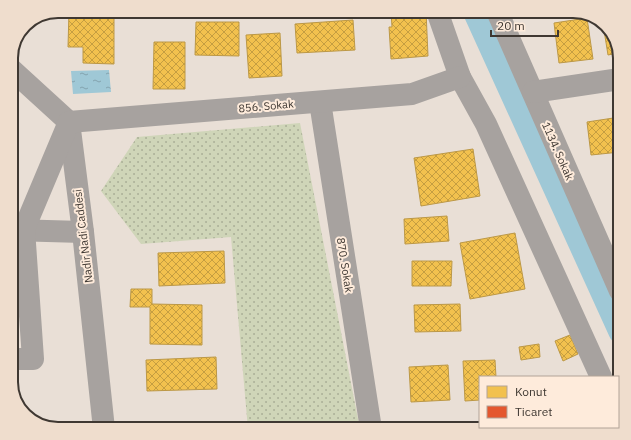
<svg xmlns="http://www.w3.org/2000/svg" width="631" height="440" viewBox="0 0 631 440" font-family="'IBM Plex Sans',sans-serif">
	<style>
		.grass { fill: url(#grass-dots) }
		.water { fill: url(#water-ripples) }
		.homes { fill: url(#homes-cross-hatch); stroke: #bc9846 }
		.shops { fill: url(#shops-cross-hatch); stroke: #b24e2f }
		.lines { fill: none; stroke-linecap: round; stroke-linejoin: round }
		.canal { stroke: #9fc8d6; stroke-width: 23 }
		.minor { stroke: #a7a29f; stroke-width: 22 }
		.labels { text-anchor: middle; stroke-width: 4; stroke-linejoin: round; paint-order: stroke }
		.street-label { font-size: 11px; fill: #3f3832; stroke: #feebdb }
		.rim { fill: none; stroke: #3f3832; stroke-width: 2 }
	</style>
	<defs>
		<pattern id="grass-dots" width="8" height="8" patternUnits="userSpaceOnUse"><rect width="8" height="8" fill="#cfd5b8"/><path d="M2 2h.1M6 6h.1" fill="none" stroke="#a9ae96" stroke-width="1.8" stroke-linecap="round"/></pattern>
		<pattern id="water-ripples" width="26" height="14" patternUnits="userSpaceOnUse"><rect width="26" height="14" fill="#9fc8d6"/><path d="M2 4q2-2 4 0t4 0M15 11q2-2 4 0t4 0" fill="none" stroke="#83a3ae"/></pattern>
		<pattern id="homes-cross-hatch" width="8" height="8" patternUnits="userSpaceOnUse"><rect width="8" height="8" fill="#f2c14e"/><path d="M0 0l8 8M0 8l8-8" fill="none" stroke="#c59e41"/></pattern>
		<pattern id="shops-cross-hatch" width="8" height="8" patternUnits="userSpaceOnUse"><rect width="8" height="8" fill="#e4572e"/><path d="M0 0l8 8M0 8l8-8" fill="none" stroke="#ba4928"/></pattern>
	</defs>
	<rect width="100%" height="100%" fill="#e9dfd6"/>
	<path class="grass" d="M 300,123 L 360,429 L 248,429 L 231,237 L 141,244 L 101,191 L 137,137 Z"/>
	<path class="water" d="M 109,70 L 111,92 L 73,94 L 71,71 Z"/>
	<g class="homes">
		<path d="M 69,11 L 114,11 L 114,64 L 83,63 L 83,47 L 68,47 Z"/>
		<path d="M 426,11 L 428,56 L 391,59 L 389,27 L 392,27 L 391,12 Z"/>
		<path d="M 587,18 L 593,59 L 559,63 L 554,23 Z"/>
		<path d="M 353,20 L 355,50 L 297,53 L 295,24 Z"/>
		<path d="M 196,22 L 239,22 L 239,56 L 195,55 Z"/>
		<path d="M 603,24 L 618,53 L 608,55 Z"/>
		<path d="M 280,33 L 282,76 L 249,78 L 246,35 Z"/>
		<path d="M 154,42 L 185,42 L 185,89 L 153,89 Z"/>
		<path d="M 620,117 L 620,152 L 591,155 L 587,122 Z"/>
		<path d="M 473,149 L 480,196 L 421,206 L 414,158 Z"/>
		<path d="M 447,216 L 449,241 L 405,244 L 404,219 Z"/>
		<path d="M 515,233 L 525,289 L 470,299 L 460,243 Z"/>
		<path d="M 224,251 L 225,283 L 159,286 L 158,253 Z"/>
		<path d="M 412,261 L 452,261 L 451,286 L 412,286 Z"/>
		<path d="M 11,264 L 19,264 L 20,303 L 11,303 Z"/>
		<path d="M 131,289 L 152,289 L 152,304 L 202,305 L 202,345 L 150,344 L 150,307 L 130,307 Z"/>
		<path d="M 460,304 L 461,331 L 415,332 L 414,305 Z"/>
		<path d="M 570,335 L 578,354 L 563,361 L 555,341 Z"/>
		<path d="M 539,344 L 540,357 L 521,360 L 519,347 Z"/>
		<path d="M 216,357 L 217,389 L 147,391 L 146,360 Z"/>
		<path d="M 495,360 L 496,377 L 480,377 L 480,400 L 465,401 L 463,361 Z"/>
		<path d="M 448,365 L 450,400 L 411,402 L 409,367 Z"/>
		<path d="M 11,383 L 17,383 L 17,396 L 11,384 Z"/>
	</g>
	<path class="shops" d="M 519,427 L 577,427 L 573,429 L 519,429 Z"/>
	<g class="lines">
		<path class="canal" d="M 474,11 L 620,332"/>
		<g class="minor">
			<path d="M 437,11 L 460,77 L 486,124 L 601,377"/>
			<path d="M 497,11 L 620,291"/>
			<path d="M 11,69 L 69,122 L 83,232 L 104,429"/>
			<path d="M 533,92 L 620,79"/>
			<path d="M 320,102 L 371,429"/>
			<path d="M 11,230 L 83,232"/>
			<path d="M 11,359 L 33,359 L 24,229 L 69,122 L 412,94 L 460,77"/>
		</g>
	</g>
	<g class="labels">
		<g class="street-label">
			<text transform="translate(266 106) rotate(-5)" y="4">856. Sokak</text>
			<text transform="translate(558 151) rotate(66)" y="4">1134. Sokak</text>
			<text transform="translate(83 236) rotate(-97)" y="4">Nadir Nadi Caddesi</text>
			<text transform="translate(345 265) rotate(81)" y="4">870. Sokak</text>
		</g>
	</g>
	<path d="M0 0H631V440H0ZM58 18H573A40 40 0 0 1 613 58V382A40 40 0 0 1 573 422H58A40 40 0 0 1 18 382V58A40 40 0 0 1 58 18Z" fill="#efddcd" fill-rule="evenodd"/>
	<path class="rim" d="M58 18H573A40 40 0 0 1 613 58V382A40 40 0 0 1 573 422H58A40 40 0 0 1 18 382V58A40 40 0 0 1 58 18Z"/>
	<rect x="479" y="376" width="140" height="52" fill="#feebdb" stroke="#b2a397"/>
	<rect x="487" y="386" width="20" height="12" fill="#f2c14e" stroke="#b2a397"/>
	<text x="515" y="396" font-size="12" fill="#3f3832">Konut</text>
	<rect x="487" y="406" width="20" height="12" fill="#e4572e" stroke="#b2a397"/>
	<text x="515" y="416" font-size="12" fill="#3f3832">Ticaret</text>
	<path d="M491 30v6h67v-6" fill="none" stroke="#3f3832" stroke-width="2"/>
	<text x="497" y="30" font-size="12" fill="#3f3832" stroke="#feebdb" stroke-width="3" paint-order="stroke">20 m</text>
</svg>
